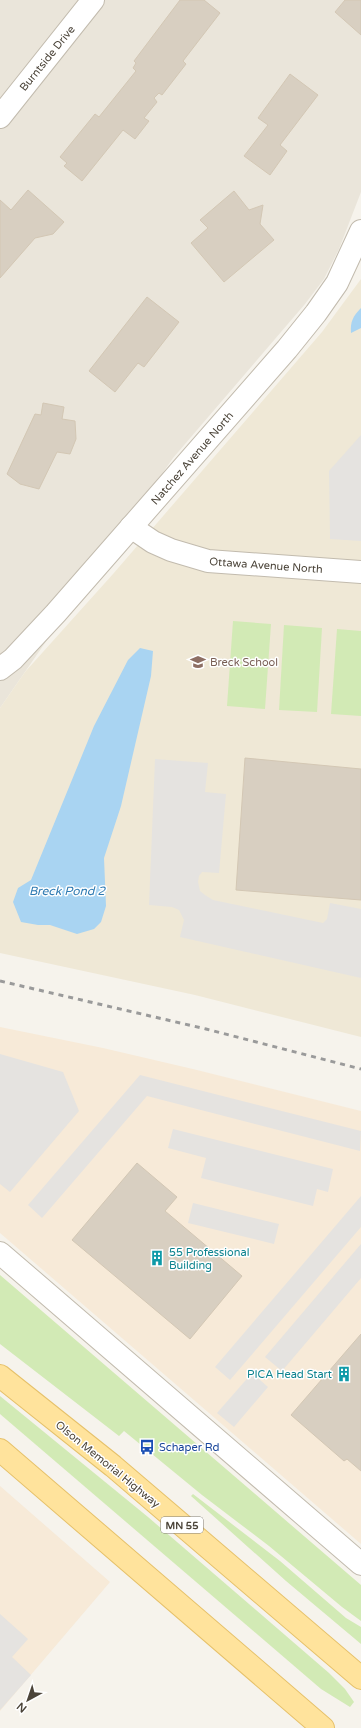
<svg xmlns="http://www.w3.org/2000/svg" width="361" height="1728" viewBox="0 0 361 1728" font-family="'Varela Round',sans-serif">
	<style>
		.residential { fill: #eae5da }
		.commercial { fill: #f7ead8 }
		.education { fill: #efe8d6 }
		.green { fill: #d2eab5 }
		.parking { fill: #e5e3e0 }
		.water { fill: #a9d4f2 }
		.building { fill: #d8cfc1; stroke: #d3c7b4 }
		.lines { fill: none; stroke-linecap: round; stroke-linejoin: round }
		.minor-casing { stroke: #c2bbae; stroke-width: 24 }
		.primary-casing { stroke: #e6c16a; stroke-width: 24 }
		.minor { stroke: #fff; stroke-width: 22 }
		.primary { stroke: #ffe39c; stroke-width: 22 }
		.rail { stroke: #9a9a9a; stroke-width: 3; stroke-dasharray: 5 5; stroke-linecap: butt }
		.labels { text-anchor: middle; stroke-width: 3; stroke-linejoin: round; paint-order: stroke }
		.shield { fill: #fff; stroke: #817c74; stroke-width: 1 }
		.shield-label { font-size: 10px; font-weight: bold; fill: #4b4439 }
		.street-label { font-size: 11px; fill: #4b4439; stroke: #fff }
		.education-label { font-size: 11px; fill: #785e54; stroke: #fff; text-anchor: start }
		.culture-label { font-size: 11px; fill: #0d838f; stroke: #fff; text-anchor: start }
		.transit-label { font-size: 11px; fill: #164399; stroke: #fff; text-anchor: start }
		.water-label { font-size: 12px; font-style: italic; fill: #2e7ab2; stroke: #fff }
	</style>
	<rect width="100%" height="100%" fill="#f6f3ec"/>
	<path class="residential" d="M 0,0 L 361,0 L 361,192 L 339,249 L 324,279 L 305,304 L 173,458 L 0,708 Z"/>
	<g class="commercial">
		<path d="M 0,1027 L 103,1048 L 197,1070 L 361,1111 L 361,1544 L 0,1233 Z"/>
		<path d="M 0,1486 L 110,1582 L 0,1711 Z"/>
	</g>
	<path class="education" d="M 361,279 L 361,1037 L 195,995 L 0,953 L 0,708 L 25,672 L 113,574 L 322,332 Z"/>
	<g class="green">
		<path d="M 233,621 L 271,624 L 265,709 L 227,706 Z"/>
		<path d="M 284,625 L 322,628 L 317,712 L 279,710 Z"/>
		<path d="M 337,629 L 361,631 L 361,716 L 331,714 Z"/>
		<path d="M 0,1275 L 361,1585 L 361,1621 L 342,1607 L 269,1546 L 202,1495 L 124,1431 L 119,1436 L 0,1344 Z"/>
		<path d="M 0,1396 L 148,1517 L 329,1673 L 345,1689 L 354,1702 L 350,1707 L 321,1689 L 0,1414 Z"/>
		<path d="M 193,1494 L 280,1561 L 346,1618 L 361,1627 L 361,1644 L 286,1581 L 191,1496 Z"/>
	</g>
	<g class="parking">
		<path d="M 361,435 L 361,541 L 330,539 L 329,471 Z"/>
		<path d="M 155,759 L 208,763 L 205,792 L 226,794 L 219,873 L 202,872 L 199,876 L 198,882 L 200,891 L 205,895 L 213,900 L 323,923 L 327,919 L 330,903 L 361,909 L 361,978 L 180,937 L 184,920 L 179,910 L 172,907 L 149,905 Z"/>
		<path d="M 0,1054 L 63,1072 L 79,1111 L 10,1192 L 0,1184 Z"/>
		<path d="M 140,1075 L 361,1131 L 360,1151 L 147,1096 L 42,1218 L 28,1205 Z"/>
		<path d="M 173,1129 L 333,1169 L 328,1192 L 317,1189 L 313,1206 L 201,1178 L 206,1158 L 168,1148 Z"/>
		<path d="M 361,1196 L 361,1227 L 230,1380 L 215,1367 Z"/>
		<path d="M 193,1203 L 279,1224 L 274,1244 L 188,1223 Z"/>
		<path d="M 361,1244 L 361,1278 L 282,1371 L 265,1357 Z"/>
		<path d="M 252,1373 L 268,1387 L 234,1427 L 217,1413 Z"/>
		<path d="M 0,1614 L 28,1639 L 12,1657 L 31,1675 L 0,1710 Z"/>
	</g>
	<g class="water">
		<path d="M 361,308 L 361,328 L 351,333 C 350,322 353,316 361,308 Z"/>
		<path d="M 140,648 L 153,651 L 151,676 L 121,806 L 104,858 L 106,906 L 101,922 L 94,929 L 77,934 L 50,925 L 38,925 L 21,922 L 13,902 L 18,888 L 31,880 L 94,726 L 128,660 Z"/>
	</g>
	<g class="building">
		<path d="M 180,0 L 204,0 L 220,13 L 183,61 L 186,64 L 162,95 L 159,93 L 154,98 L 157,102 L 144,118 L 149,121 L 135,139 L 123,130 L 82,181 L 64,166 L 67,163 L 60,157 L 95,114 L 99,117 L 136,71 L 133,68 L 136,63 L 134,61 Z"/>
		<path d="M 345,0 L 361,0 L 361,35 L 335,12 Z"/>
		<path d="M 290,74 L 318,95 L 280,145 L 287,151 L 270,175 L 244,156 L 268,125 L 258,118 Z"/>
		<path d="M 28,190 L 64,222 L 53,234 L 35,238 L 0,278 L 0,200 L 11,210 Z"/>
		<path d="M 234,191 L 249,210 L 263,205 L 260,224 L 274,240 L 224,282 L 191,243 L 208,228 L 200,220 Z"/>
		<path d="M 147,297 L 179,322 L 144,367 L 138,363 L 115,392 L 89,371 Z"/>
		<path d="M 43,403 L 64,407 L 62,419 L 75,421 L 76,439 L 70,454 L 57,452 L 39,489 L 20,484 L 7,474 L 35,414 L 41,415 Z"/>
		<path d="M 245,758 L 361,769 L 361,900 L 236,890 Z"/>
		<path d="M 137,1163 L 177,1197 L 165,1211 L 242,1276 L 190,1339 L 72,1240 Z"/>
		<path d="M 361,1334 L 361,1471 L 347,1459 L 344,1461 L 291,1415 Z"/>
	</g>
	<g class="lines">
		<g class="minor-casing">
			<g id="minor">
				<path d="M 0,117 L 93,0"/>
				<path d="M 131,527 L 153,542 L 171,550 L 208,561 L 361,572"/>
				<path d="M 0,669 L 13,659 L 56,613 L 287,349 L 316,313 L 337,283 L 361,231"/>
				<path d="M 0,1253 L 361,1564"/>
			</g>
		</g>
		<g class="primary-casing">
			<g id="primary">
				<path d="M 0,1376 L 113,1466 L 361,1678"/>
				<path d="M 0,1450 L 323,1728"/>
			</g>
		</g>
		<use href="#minor" class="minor"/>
		<use href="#primary" class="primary"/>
		<path class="rail" d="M 0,981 L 206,1029 L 361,1069"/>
	</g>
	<defs>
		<g id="school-bare" transform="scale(1.2)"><path d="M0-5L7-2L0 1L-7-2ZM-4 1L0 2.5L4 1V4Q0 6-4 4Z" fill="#8d6e63" stroke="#fff" stroke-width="2.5" paint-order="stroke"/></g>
		<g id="building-bare" transform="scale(1.2)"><path d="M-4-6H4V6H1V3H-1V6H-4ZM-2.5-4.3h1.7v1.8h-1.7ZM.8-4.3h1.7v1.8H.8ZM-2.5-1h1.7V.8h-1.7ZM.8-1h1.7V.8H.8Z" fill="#0f9aa8" stroke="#fff" stroke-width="2.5" paint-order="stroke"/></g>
		<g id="bus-bare" transform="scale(1.2)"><path d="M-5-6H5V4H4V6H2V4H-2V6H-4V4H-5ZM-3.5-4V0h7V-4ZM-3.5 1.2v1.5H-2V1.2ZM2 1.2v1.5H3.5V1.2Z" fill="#1a4fb4" stroke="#fff" stroke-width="2.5" paint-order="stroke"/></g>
	</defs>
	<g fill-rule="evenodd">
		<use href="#school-bare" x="198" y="662"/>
		<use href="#building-bare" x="157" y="1258"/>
		<use href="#building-bare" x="344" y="1374"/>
		<use href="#bus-bare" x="147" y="1447"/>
	</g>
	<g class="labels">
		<rect class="shield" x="161" y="1517" width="42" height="16" rx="3"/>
		<g class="shield-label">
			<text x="182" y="1529">MN 55</text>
		</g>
		<g class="street-label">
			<text transform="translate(47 58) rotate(-51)" y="4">Burntside Drive</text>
			<text transform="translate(192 458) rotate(-49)" y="4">Natchez Avenue North</text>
			<text transform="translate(266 565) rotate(4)" y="4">Ottawa Avenue North</text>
			<text transform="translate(108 1464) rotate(39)" y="4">Olson Memorial Highway</text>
		</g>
		<g class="education-label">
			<text x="210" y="666">Breck School</text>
		</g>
		<g class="culture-label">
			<text x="169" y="1256">55 Professional<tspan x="169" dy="13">Building</tspan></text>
			<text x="332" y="1378" text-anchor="end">PICA Head Start</text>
		</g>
		<g class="transit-label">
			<text x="159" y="1451">Schaper Rd</text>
		</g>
		<g class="water-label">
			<text x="67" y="895">Breck Pond 2</text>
		</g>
	</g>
	<g transform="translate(28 1700) rotate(220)" stroke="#ffffff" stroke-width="3" paint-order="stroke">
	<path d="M0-3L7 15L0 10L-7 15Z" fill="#4b4439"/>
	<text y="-6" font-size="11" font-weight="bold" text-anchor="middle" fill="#4b4439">N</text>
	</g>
</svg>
